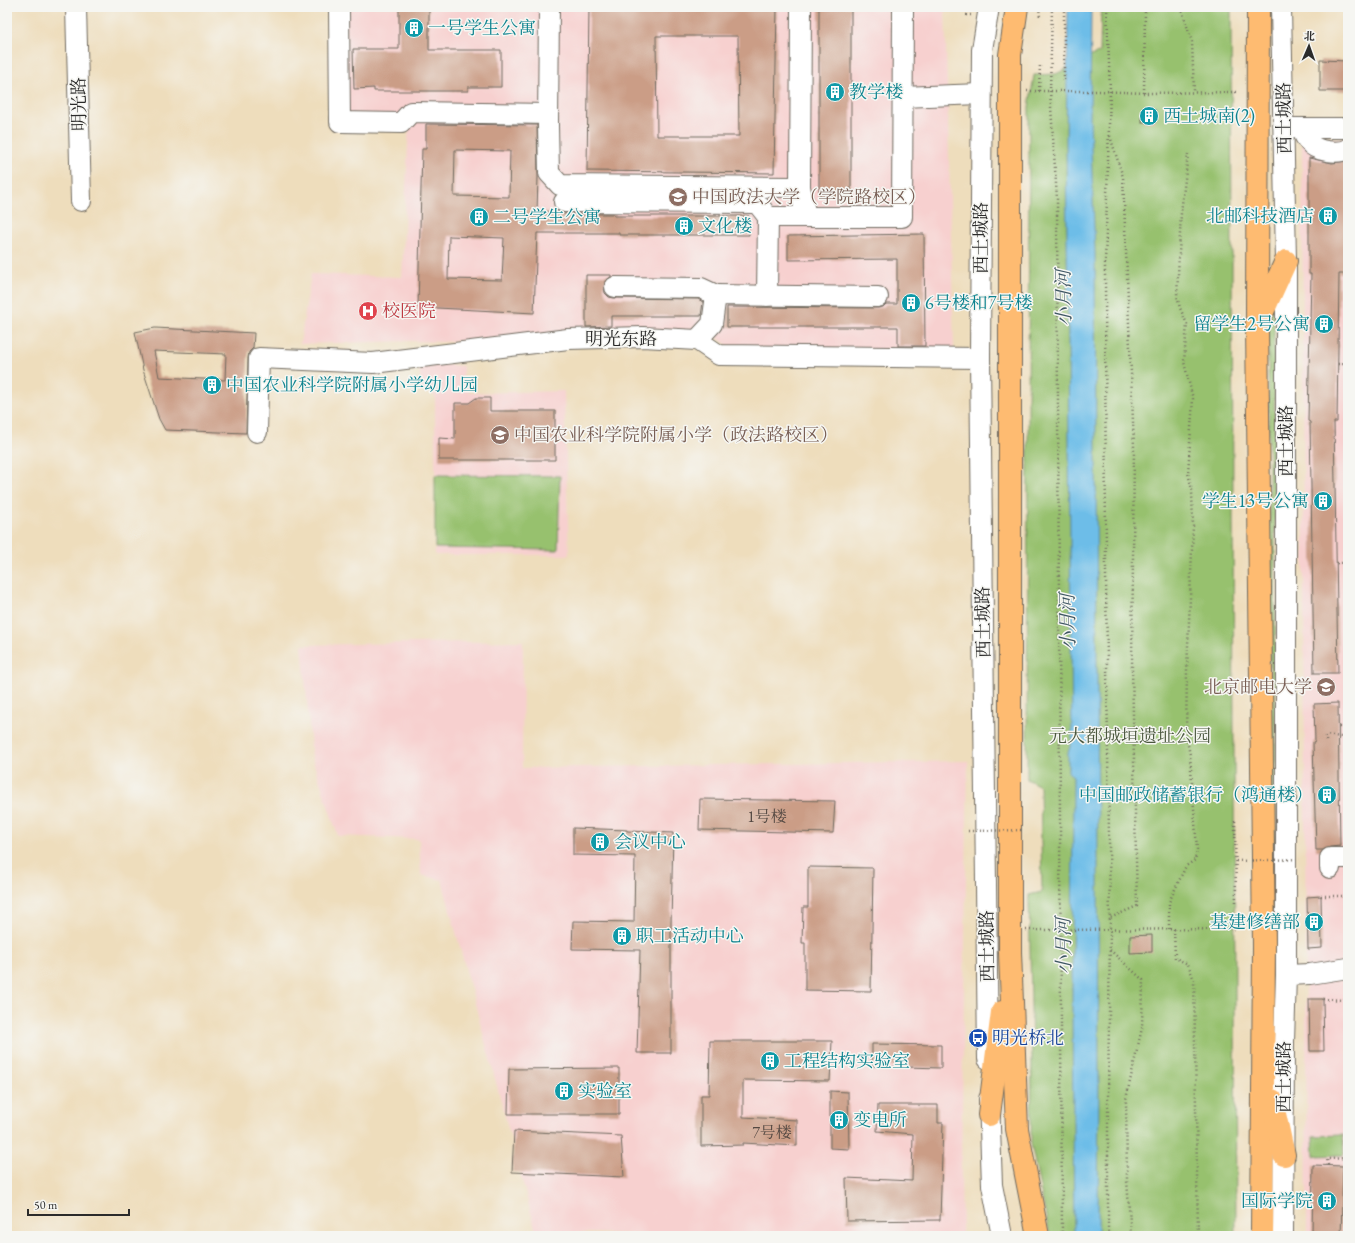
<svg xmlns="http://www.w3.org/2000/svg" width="1355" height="1243" viewBox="0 0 1355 1243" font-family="'EB Garamond','Noto Serif SC',serif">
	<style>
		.built { fill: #f7d0cf }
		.green { fill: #97c16e; stroke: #61764c }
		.water { fill: #6dbde8; stroke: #4c748a }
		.building { fill: #cb9d86; fill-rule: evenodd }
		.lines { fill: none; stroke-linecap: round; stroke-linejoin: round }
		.minor-casing { stroke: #6f695e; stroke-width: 22 }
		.highway-casing { stroke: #6f695e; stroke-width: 24 }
		.path { stroke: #6f695e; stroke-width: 2.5; stroke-dasharray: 1 3; stroke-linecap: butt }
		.minor { stroke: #fff; stroke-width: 20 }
		.highway { stroke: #febb71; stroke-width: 22 }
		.path-bridge { stroke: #6f695e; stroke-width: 2.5; stroke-dasharray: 1 3; stroke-linecap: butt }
		.labels { text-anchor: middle; stroke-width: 3; stroke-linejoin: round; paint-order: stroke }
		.number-label { font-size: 16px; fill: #534842 }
		.culture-label { font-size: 18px; fill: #0d838f; stroke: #f6f6f2; text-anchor: start }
		.street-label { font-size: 18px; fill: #2b2b2b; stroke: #f6f6f2 }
		.education-label { font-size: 18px; fill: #785e54; stroke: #f6f6f2; text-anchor: start }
		.health-label { font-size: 18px; fill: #be3a42; stroke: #f6f6f2; text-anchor: start }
		.park-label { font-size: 18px; fill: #4b583f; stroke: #f6f6f2 }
		.transit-label { font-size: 18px; fill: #164399; stroke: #f6f6f2; text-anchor: start }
		.water-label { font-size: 19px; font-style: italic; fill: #3f5764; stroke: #f6f6f2 }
	</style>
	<rect width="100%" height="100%" fill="#f6f6f2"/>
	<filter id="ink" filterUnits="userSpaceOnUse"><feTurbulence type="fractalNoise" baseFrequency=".025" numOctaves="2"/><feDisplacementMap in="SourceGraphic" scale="8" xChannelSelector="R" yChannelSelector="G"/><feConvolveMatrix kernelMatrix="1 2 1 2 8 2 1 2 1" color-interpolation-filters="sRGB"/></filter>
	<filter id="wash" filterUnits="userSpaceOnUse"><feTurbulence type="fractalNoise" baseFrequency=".012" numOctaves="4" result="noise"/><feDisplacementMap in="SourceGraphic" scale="16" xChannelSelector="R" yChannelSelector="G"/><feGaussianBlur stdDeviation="0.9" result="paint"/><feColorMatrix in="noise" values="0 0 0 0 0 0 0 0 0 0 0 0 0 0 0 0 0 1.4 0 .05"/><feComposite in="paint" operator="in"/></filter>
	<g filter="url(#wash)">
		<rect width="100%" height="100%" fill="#eeddbc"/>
		<g class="built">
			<path d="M 329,7 L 945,7 L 954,350 L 734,350 L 715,336 L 646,334 L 565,336 L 442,342 L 410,341 L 300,344 L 311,274 L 402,277 L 409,121 L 330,120 Z"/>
			<path d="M 1302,138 L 1348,138 L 1348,1236 L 1307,1236 Z"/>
			<path d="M 419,363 L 463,366 L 463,382 L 468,382 L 469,393 L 564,391 L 569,555 L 435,555 L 435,396 L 421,388 Z"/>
			<path d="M 523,641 L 522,768 L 968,761 L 961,1172 L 962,1236 L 738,1236 L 536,1232 L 442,880 L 421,875 L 419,839 L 338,836 L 312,758 L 302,645 Z"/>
		</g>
		<g class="green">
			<path d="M 1101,7 L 1231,7 L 1236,1236 L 1050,1236 L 1031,1144 L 1032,1058 L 1029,895 L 1042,892 L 1040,786 L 1027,779 L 1029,107 L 1034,75 L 1056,74 L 1100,52 Z"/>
			<path d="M 1274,299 L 1274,319 L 1277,1023 L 1273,1019 L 1272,976 L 1268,309 Z"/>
			<path d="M 435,475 L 560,476 L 558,550 L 435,548 Z"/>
			<path d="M 1343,1135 L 1344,1155 L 1314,1156 L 1313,1136 Z"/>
		</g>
		<path class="water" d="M 1068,7 L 1091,7 L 1090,120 L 1095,253 L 1099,1076 L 1098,1236 L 1074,1236 L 1072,1008 L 1073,776 L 1068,772 L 1068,753 L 1072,740 L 1066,140 Z"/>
		<g id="blocks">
			<g class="building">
				<path d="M 399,7 L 429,7 L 429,50 L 501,50 L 501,87 L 468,87 L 468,91 L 374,91 L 374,88 L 354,89 L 353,49 L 399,49 Z"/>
				<path d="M 589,7 L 777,7 L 774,173 L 587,171 ZM 656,36 L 738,36 L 739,136 L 657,136 Z"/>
				<rect x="819" y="7" width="32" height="188"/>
				<path d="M 1320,60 L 1348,61 L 1348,91 L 1320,91 Z"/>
				<rect x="1142" y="110" width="13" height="12"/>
				<path d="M 426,124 L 537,125 L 538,176 L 537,212 L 558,212 L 564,214 L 614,214 L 614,216 L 749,216 L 749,235 L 619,235 L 619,233 L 537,233 L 534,313 L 418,307 L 422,149 L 426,149 ZM 455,150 L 510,151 L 509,197 L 454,196 ZM 449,236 L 504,238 L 502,280 L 448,279 Z"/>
				<path d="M 1309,158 L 1332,163 L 1348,161 L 1348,274 L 1339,274 L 1337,422 L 1334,422 L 1338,673 L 1314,673 L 1310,422 L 1308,421 L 1311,274 L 1309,274 Z"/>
				<path d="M 924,234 L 925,346 L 898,346 L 898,327 L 727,327 L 727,307 L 878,308 L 883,307 L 886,304 L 897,304 L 897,259 L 788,260 L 788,236 Z"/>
				<path d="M 586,275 L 611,275 L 611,277 L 605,281 L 604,287 L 605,293 L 609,297 L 614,298 L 698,299 L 703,302 L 701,316 L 611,316 L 611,326 L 586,327 Z"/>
				<path d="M 155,328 L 254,333 L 253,348 L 249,352 L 248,358 L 246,433 L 165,430 L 159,419 L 143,370 L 135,332 ZM 154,351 L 226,354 L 225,380 L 159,377 Z"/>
				<path d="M 476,398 L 490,398 L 490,411 L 555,411 L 555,460 L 439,460 L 439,438 L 455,439 L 455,403 L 469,403 Z"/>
				<path d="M 1338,703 L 1340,846 L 1330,847 L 1323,850 L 1316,850 L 1313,742 L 1315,741 L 1314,704 Z"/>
				<path d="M 700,799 L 835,801 L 833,833 L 699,830 Z"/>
				<path d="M 573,828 L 627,830 L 627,831 L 673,833 L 671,923 L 671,1053 L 637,1053 L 640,950 L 572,949 L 573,921 L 634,922 L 635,856 L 573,855 Z"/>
				<path d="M 808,867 L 873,868 L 871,991 L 805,990 L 805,943 L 802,943 L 803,907 L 808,907 Z"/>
				<path d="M 1321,896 L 1322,948 L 1308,949 L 1307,897 Z"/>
				<path d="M 1152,935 L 1152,952 L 1130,953 L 1130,936 Z"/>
				<path d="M 1309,999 L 1323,999 L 1324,1051 L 1310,1051 Z"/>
				<path d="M 710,1041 L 832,1041 L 830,1081 L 743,1080 L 743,1117 L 797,1120 L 797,1146 L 743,1143 L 743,1145 L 701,1146 L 701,1095 L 709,1095 Z"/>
				<path d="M 872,1044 L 941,1045 L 941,1068 L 872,1066 Z"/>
				<path d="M 619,1068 L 619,1114 L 508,1114 L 509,1069 Z"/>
				<path d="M 830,1091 L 848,1092 L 849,1149 L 830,1148 Z"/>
				<path d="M 878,1105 L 938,1105 L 938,1123 L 943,1123 L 940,1220 L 847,1221 L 846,1178 L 912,1181 L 913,1134 L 877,1131 Z"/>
				<path d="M 514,1131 L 621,1136 L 624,1177 L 512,1172 Z"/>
				<path d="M 1313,1165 L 1343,1166 L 1341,1236 L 1312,1236 Z"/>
			</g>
		</g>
	</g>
	<g filter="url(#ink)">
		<use href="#blocks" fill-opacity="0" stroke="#6f695e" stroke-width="1"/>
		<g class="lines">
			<g class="minor-casing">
				<g id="minor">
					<path d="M 76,7 L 81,201"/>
					<path d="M 339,7 L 340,122 L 401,123 L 411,112 L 548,114"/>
					<path d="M 549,7 L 548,126 L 549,173 L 560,185 L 800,187 L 806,217"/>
					<path d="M 1281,7 L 1286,261 L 1286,975 L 1284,1042 L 1283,1236"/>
					<path d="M 902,97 L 981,94"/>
					<path d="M 1285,128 L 1348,128"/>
					<path d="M 1301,128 C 1303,133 1305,138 1309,142 C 1316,152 1338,154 1348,149"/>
					<path d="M 800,187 L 801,7"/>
					<path d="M 564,202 L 757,203 L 768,217 L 767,296"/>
					<path d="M 768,217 L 902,217 L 903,7"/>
					<path d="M 615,287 L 701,288 L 716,295"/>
					<path d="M 697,340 L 712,324 L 716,295 L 878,297"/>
					<path d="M 257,432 L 259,358 L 373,363 L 568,339 L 643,337 L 697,340 L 719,355 L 980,358"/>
					<path d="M 1330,868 L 1330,858 L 1348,858"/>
					<path d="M 1286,975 L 1310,974 L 1348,968"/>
					<path d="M 988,1059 L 980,358 L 982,50 L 989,7"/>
					<path d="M 989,1099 L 992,1185 L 1002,1236"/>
				</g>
			</g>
			<g class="highway-casing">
				<g id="highway">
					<path d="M 1017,7 L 1010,55 L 1010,952 L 1017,1129 L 1038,1236"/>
					<path d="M 1258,7 L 1257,325 L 1264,946 L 1262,1236"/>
					<path d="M 1260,318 L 1286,261"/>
					<path d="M 1272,1100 L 1284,1155"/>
					<path d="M 989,1115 L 1002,1012"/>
				</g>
			</g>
			<g class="path">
				<path d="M 1039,7 L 1040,17"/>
				<path d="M 1052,7 L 1050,91 L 1057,199 L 1062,1236"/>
				<path d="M 1064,7 L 1064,81"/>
				<path d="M 1107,7 L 1110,91 L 1105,264 L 1106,574 L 1110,929 L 1108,1101 L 1108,1236"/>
				<path d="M 1181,7 L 1192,42 L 1194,92"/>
				<path d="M 966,15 L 971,15"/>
				<path d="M 1027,91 L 1100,91 L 1144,93 L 1237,92"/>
				<path d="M 1039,91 L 1040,64"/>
				<path d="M 1144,93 L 1145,7"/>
				<path d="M 1110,136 L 1123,177 L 1134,446 L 1132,667 L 1137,906 L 1110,918"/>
				<path d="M 1338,364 L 1348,364"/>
				<path d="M 1337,563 L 1348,563"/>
				<path d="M 1339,727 L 1348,728"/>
				<path d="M 1326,741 L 1326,735 L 1348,738"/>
				<path d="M 1235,821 L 1236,904"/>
				<path d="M 1321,896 L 1348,896"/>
				<path d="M 1169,929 L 1169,902 L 1186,866 L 1195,860 L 1197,849 L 1190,755 L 1186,735 L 1187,670 L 1193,526 L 1192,490 L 1188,473 L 1193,399 L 1184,362 L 1187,324 L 1180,308 L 1177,296 L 1181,213 L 1188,154"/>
				<path d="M 1174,929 L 1175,958 L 1188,964 L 1194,980 L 1198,1236"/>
				<path d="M 1026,930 L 1238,929"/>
				<path d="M 1110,950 L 1143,980 L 1142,1028 L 1126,1099 L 1127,1180 L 1131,1236"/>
				<path d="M 1323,999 L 1348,1000"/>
				<path d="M 1328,1165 L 1327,1159 L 1348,1158"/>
			</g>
			<use href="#minor" class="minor"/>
			<use href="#highway" class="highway"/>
			<g class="path-bridge">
				<path d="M 968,831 L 1024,830"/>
				<path d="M 1236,861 L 1300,859"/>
			</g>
		</g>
	</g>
	<defs>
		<g id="building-disc" transform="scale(1)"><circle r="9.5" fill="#0f9aa8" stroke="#f6f6f2"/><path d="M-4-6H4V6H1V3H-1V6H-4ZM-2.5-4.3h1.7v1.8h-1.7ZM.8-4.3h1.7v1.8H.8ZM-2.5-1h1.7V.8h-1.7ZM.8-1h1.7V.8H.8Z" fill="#fff"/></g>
		<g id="university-disc" transform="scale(1)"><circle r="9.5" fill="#8d6e63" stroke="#f6f6f2"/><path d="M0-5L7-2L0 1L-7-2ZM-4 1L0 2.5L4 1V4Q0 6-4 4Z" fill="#fff"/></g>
		<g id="hospital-disc" transform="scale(1)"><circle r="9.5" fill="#e0444e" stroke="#f6f6f2"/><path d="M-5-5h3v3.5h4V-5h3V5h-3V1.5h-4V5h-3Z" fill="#fff"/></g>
		<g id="school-disc" transform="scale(1)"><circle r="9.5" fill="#8d6e63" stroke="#f6f6f2"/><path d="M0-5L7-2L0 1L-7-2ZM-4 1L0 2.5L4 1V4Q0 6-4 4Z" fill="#fff"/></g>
		<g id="bus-disc" transform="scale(1)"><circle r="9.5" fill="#1a4fb4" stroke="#f6f6f2"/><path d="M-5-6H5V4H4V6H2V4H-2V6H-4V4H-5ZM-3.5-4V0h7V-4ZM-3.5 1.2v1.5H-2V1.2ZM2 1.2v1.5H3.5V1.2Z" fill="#fff"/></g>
	</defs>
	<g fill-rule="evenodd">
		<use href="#building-disc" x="414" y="28"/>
		<use href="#building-disc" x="835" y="92"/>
		<use href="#building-disc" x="1149" y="116"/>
		<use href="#university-disc" x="678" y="197"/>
		<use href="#building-disc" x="1328" y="216"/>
		<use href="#building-disc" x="479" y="217"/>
		<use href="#building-disc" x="684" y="226"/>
		<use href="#building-disc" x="911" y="303"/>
		<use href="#hospital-disc" x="368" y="311"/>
		<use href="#building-disc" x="1324" y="324"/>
		<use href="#building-disc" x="212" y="385"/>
		<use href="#school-disc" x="500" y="435"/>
		<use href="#building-disc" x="1323" y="501"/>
		<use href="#university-disc" x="1326" y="687"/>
		<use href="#building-disc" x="1327" y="795"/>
		<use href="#building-disc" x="600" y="842"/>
		<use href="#building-disc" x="1314" y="922"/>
		<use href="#building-disc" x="622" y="936"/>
		<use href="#bus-disc" x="978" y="1038"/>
		<use href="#building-disc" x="770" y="1061"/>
		<use href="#building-disc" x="564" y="1091"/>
		<use href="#building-disc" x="839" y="1120"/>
		<use href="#building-disc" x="1327" y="1201"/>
	</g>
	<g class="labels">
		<g class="number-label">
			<text x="767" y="822">1号楼</text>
			<text x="772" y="1138">7号楼</text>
		</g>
		<g class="culture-label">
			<text x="428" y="34">一号学生公寓</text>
			<text x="849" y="98">教学楼</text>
			<text x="1163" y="122">西土城南(2)</text>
			<text x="1314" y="222" text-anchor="end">北邮科技酒店</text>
			<text x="493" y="223">二号学生公寓</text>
			<text x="698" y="232">文化楼</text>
			<text x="925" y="309">6号楼和7号楼</text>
			<text x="1310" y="330" text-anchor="end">留学生2号公寓</text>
			<text x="226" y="391">中国农业科学院附属小学幼儿园</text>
			<text x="1309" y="507" text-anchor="end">学生13号公寓</text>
			<text x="1313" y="801" text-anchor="end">中国邮政储蓄银行（鸿通楼）</text>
			<text x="614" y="848">会议中心</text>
			<text x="1300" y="928" text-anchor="end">基建修缮部</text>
			<text x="636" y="942">职工活动中心</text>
			<text x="784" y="1067">工程结构实验室</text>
			<text x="578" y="1097">实验室</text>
			<text x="853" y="1126">变电所</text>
			<text x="1313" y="1207" text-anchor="end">国际学院</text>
		</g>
		<g class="street-label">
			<text transform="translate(79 104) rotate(-91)" y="6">明光路</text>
			<text transform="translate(1284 118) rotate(-91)" y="6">西土城路</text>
			<text transform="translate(981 238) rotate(-90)" y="6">西土城路</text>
			<text x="621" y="345">明光东路</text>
			<text transform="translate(1286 441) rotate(-90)" y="6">西土城路</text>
			<text transform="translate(983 622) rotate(-91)" y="6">西土城路</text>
			<text transform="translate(987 946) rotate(-91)" y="6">西土城路</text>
			<text transform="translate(1284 1077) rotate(-90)" y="6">西土城路</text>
		</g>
		<g class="education-label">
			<text x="692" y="203">中国政法大学（学院路校区）</text>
			<text x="514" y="441">中国农业科学院附属小学（政法路校区）</text>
			<text x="1312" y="693" text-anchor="end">北京邮电大学</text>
		</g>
		<g class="health-label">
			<text x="382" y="317">校医院</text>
		</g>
		<g class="park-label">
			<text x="1130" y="742">元大都城垣遗址公园</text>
		</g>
		<g class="transit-label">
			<text x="992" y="1044">明光桥北</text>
		</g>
		<g class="water-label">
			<text transform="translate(1063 298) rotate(-91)" y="7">小月河</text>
			<text transform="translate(1067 622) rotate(-91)" y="7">小月河</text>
			<text transform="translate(1063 946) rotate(-91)" y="7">小月河</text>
		</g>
	</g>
	<rect width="1355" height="1243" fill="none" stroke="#f6f6f2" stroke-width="24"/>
	<g transform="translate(1309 46) rotate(2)" stroke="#f6f6f2" stroke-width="3" paint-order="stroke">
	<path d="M0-3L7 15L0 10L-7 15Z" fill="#2b2b2b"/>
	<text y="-6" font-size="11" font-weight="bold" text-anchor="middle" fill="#2b2b2b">北</text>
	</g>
	<path d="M28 1209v6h101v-6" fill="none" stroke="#2b2b2b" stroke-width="2"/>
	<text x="34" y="1209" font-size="12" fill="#2b2b2b" stroke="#f6f6f2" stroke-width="3" paint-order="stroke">50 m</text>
</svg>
